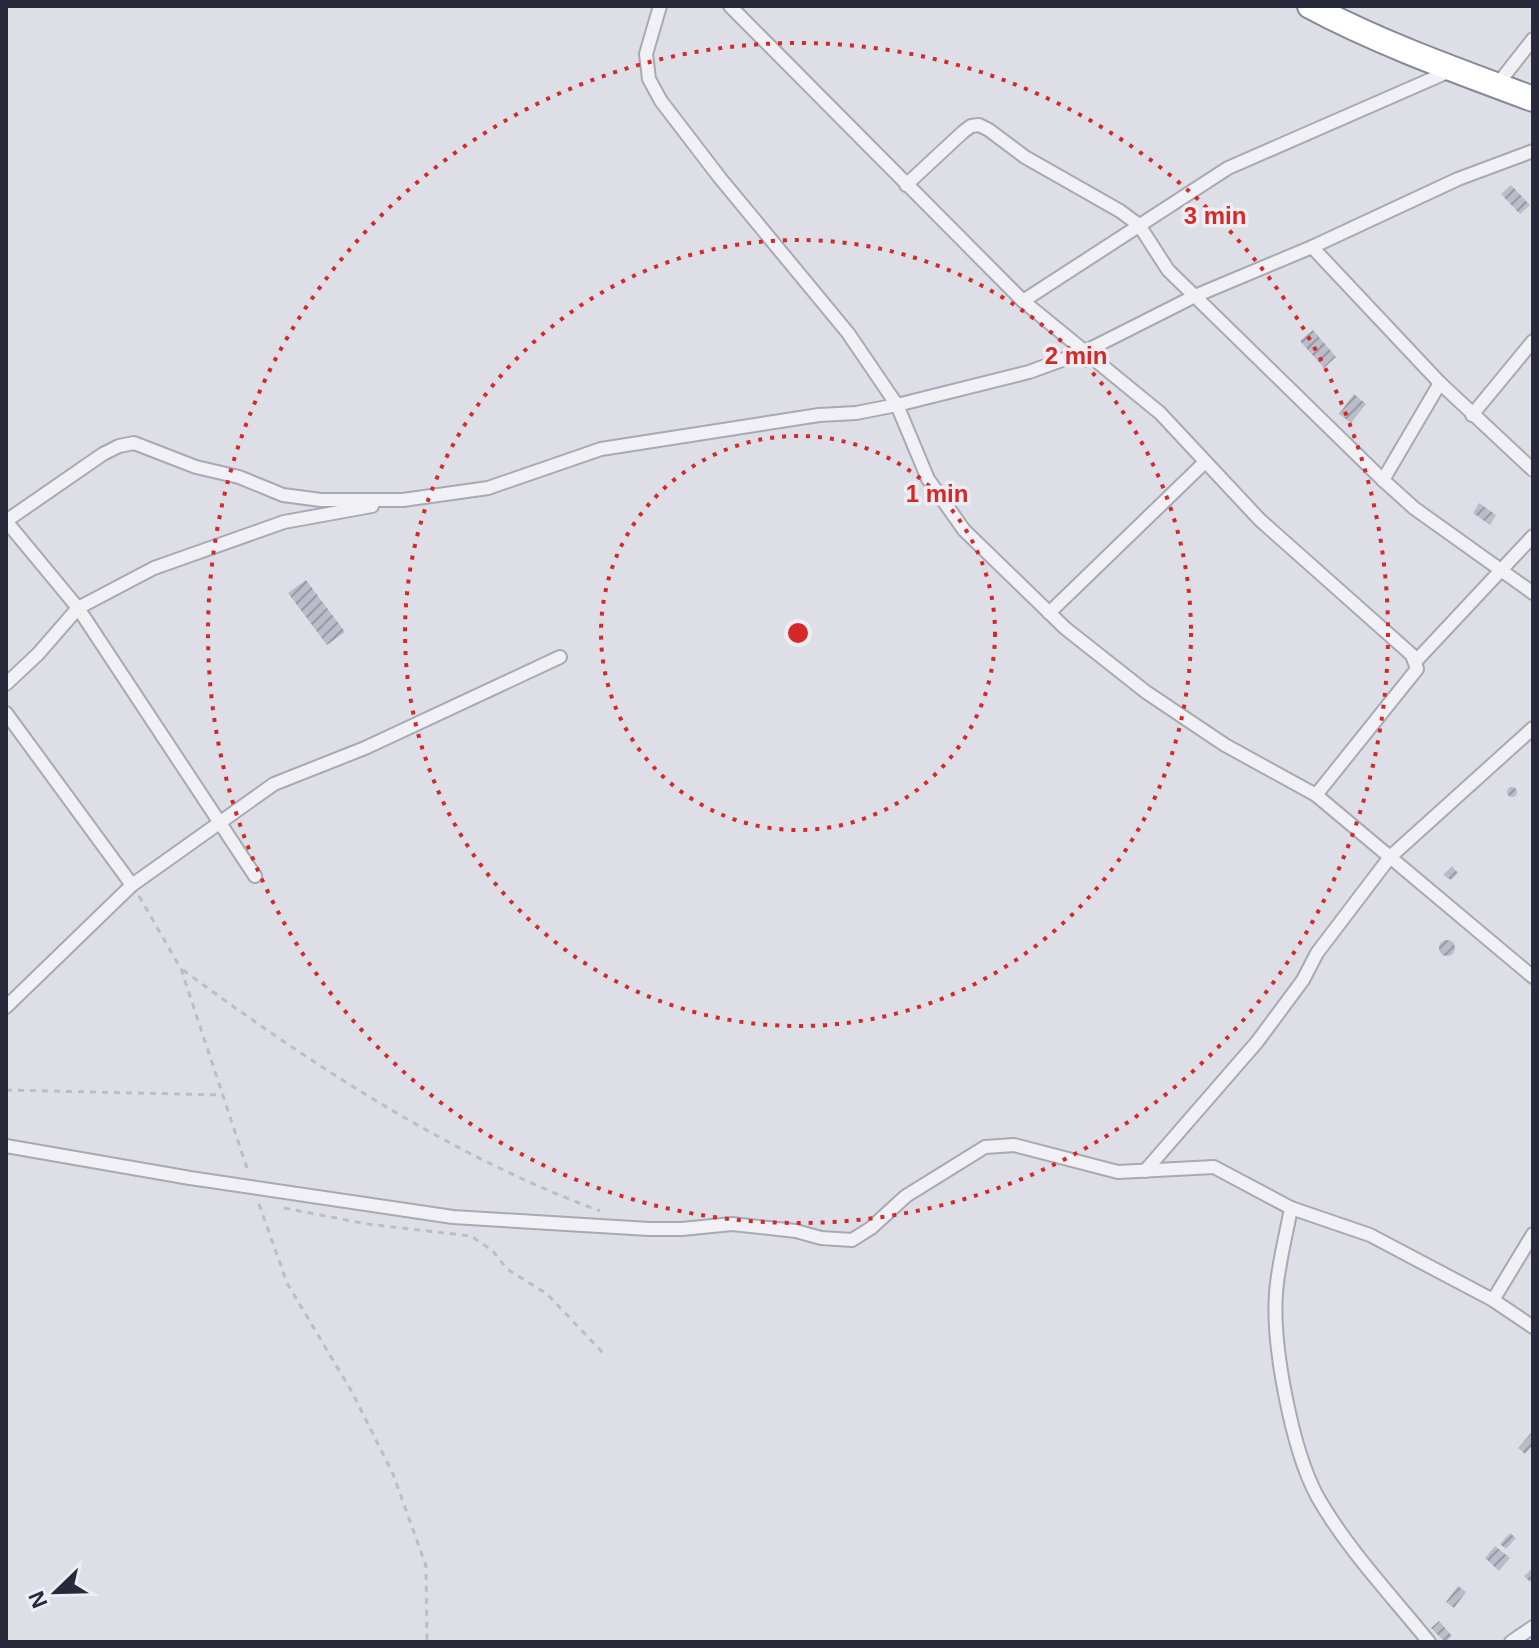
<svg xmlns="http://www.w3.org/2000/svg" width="1539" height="1648" viewBox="0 0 1539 1648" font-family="Arial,sans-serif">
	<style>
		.building { fill: url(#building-hatch) }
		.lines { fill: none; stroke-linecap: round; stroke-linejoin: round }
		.street-casing { stroke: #a7a9b3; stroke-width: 16 }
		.highway-casing { stroke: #86889c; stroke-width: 28 }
		.path { stroke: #bcbdc5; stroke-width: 3; stroke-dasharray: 6 6; stroke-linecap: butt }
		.street { stroke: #f0f0f5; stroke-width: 12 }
		.highway { stroke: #fff; stroke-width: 24 }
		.ring { fill: none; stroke: #d62828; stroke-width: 4; stroke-dasharray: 4 8 }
		.centre { fill: #d62828; stroke: #edeef4; stroke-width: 4 }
		.ring-label { font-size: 24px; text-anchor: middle; font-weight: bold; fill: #d62828; stroke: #edeef4; stroke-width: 7; stroke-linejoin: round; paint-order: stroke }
	</style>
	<defs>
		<pattern id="building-hatch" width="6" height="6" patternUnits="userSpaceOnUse" patternTransform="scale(2)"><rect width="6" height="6" fill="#bbbcc9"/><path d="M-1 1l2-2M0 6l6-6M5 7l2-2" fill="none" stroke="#9899a4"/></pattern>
	</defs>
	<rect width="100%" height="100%" fill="#dedfe6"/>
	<g class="building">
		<path d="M 1511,185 L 1530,205 L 1520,214 L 1501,194 Z"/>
		<path d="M 1313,330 L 1336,357 L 1324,368 L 1300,341 Z"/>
		<path d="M 1354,394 L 1366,404 L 1351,423 L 1339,414 Z"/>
		<path d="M 1479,503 L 1496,515 L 1490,525 L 1473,513 Z"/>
		<path d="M 306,580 L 345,632 L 327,645 L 288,593 Z"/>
		<circle cx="1512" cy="792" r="5"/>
		<path d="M 1452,866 L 1458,873 L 1451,880 L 1443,875 Z"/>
		<circle cx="1447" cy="948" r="8"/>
		<path d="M 1531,1433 L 1533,1445 L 1525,1454 L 1518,1448 Z"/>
		<path d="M 1510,1533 L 1516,1538 L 1506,1549 L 1500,1544 Z"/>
		<path d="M 1495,1546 L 1510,1558 L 1499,1571 L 1485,1558 Z"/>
		<path d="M 1533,1568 L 1533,1579 L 1530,1582 L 1524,1576 Z"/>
		<path d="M 1458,1586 L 1466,1592 L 1454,1608 L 1446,1602 Z"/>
		<path d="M 1439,1621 L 1452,1636 L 1445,1642 L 1431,1628 Z"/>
	</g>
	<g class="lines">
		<g class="street-casing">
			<g id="street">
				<path d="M 660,6 L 646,54 L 649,79 L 661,101 L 720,178 L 848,333 L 897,405 L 928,479 L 964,530 L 1065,628 L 1146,692 L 1225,745 L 1316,795 L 1417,669 L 1412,655 L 1260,520 L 1160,413 L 1023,301 L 730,6"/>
				<path d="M 1497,85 L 1533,39"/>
				<path d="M 906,185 L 963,132 L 971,126 L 979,125 L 989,130 L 1025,157 L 1120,211 L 1139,225 L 1168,270 L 1383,480 L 1414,508 L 1533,593"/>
				<path d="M 1312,247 L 1440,383 L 1533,470"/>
				<path d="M 1023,301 L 1228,168 L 1450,71"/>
				<path d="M 1472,415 L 1533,341"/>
				<path d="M 1383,480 L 1440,383"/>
				<path d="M 1049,613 L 1204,463"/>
				<path d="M 1416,661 L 1533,536"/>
				<path d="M 6,684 L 38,654 L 78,608 L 154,568 L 284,522 L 372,506"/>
				<path d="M 6,713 L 132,885"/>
				<path d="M 1316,795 L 1533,977"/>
				<path d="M 255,876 L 78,608 L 6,521 L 103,454 L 119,446 L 134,443 L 196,467 L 239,477 L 283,495 L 321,500 L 403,500 L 488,488 L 601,449 L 819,415 L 856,413 L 897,405 L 1029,372 L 1084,352 L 1195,296 L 1312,247 L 1458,179 L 1533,151"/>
				<path d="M 6,1007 L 132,885 L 274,784 L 365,748 L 560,657"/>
				<path d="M 6,1146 L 190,1178 L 453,1217 L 649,1229 L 682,1229 L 732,1224 L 796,1231 L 821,1238 L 852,1240 L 871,1228 L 906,1196 L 985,1147 L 1014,1145 L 1118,1172 L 1214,1167 L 1291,1208 L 1370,1235 L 1493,1300 L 1533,1327"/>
				<path d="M 1145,1171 L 1257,1042 L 1303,980 L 1317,953 L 1390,857 L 1533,728"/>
				<path d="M 1291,1208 C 1286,1236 1278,1265 1276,1293 C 1272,1346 1292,1449 1317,1496 C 1347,1549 1391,1595 1429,1642"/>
				<path d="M 1493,1300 L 1533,1234"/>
				<path d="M 1511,1642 L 1533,1627"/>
			</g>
		</g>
		<g class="highway-casing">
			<path id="highway" d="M 1310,6 C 1381,44 1458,71 1533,99"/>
		</g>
		<g class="path">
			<path d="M 139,896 L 181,969 L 249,1174"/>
			<path d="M 183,970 C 312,1065 449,1155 600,1211"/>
			<path d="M 6,1090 L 223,1095"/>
			<path d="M 259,1204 L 287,1283 L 352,1392 L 393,1474 L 426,1566 L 427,1642"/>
			<path d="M 284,1208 L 367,1224 L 471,1236 L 493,1251 L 507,1269 L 547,1294 L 604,1354"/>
		</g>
		<use href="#street" class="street"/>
		<use href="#highway" class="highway"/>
	</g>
	<g class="ring">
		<circle cx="798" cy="633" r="197"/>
		<circle cx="798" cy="633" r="393"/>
		<circle cx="798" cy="633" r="590"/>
	</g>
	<circle cx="798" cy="633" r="12" class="centre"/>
	<g class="ring-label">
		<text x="1215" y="224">3 min</text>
		<text x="1076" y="364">2 min</text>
		<text x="937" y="502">1 min</text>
	</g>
	<rect width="1539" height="1648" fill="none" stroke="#282a3c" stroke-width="16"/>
	<g transform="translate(56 1592) rotate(247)" stroke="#edeef4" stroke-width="6" paint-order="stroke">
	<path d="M0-6L14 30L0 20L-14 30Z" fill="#282a3c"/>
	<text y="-12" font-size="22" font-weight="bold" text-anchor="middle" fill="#282a3c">N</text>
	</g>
</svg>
